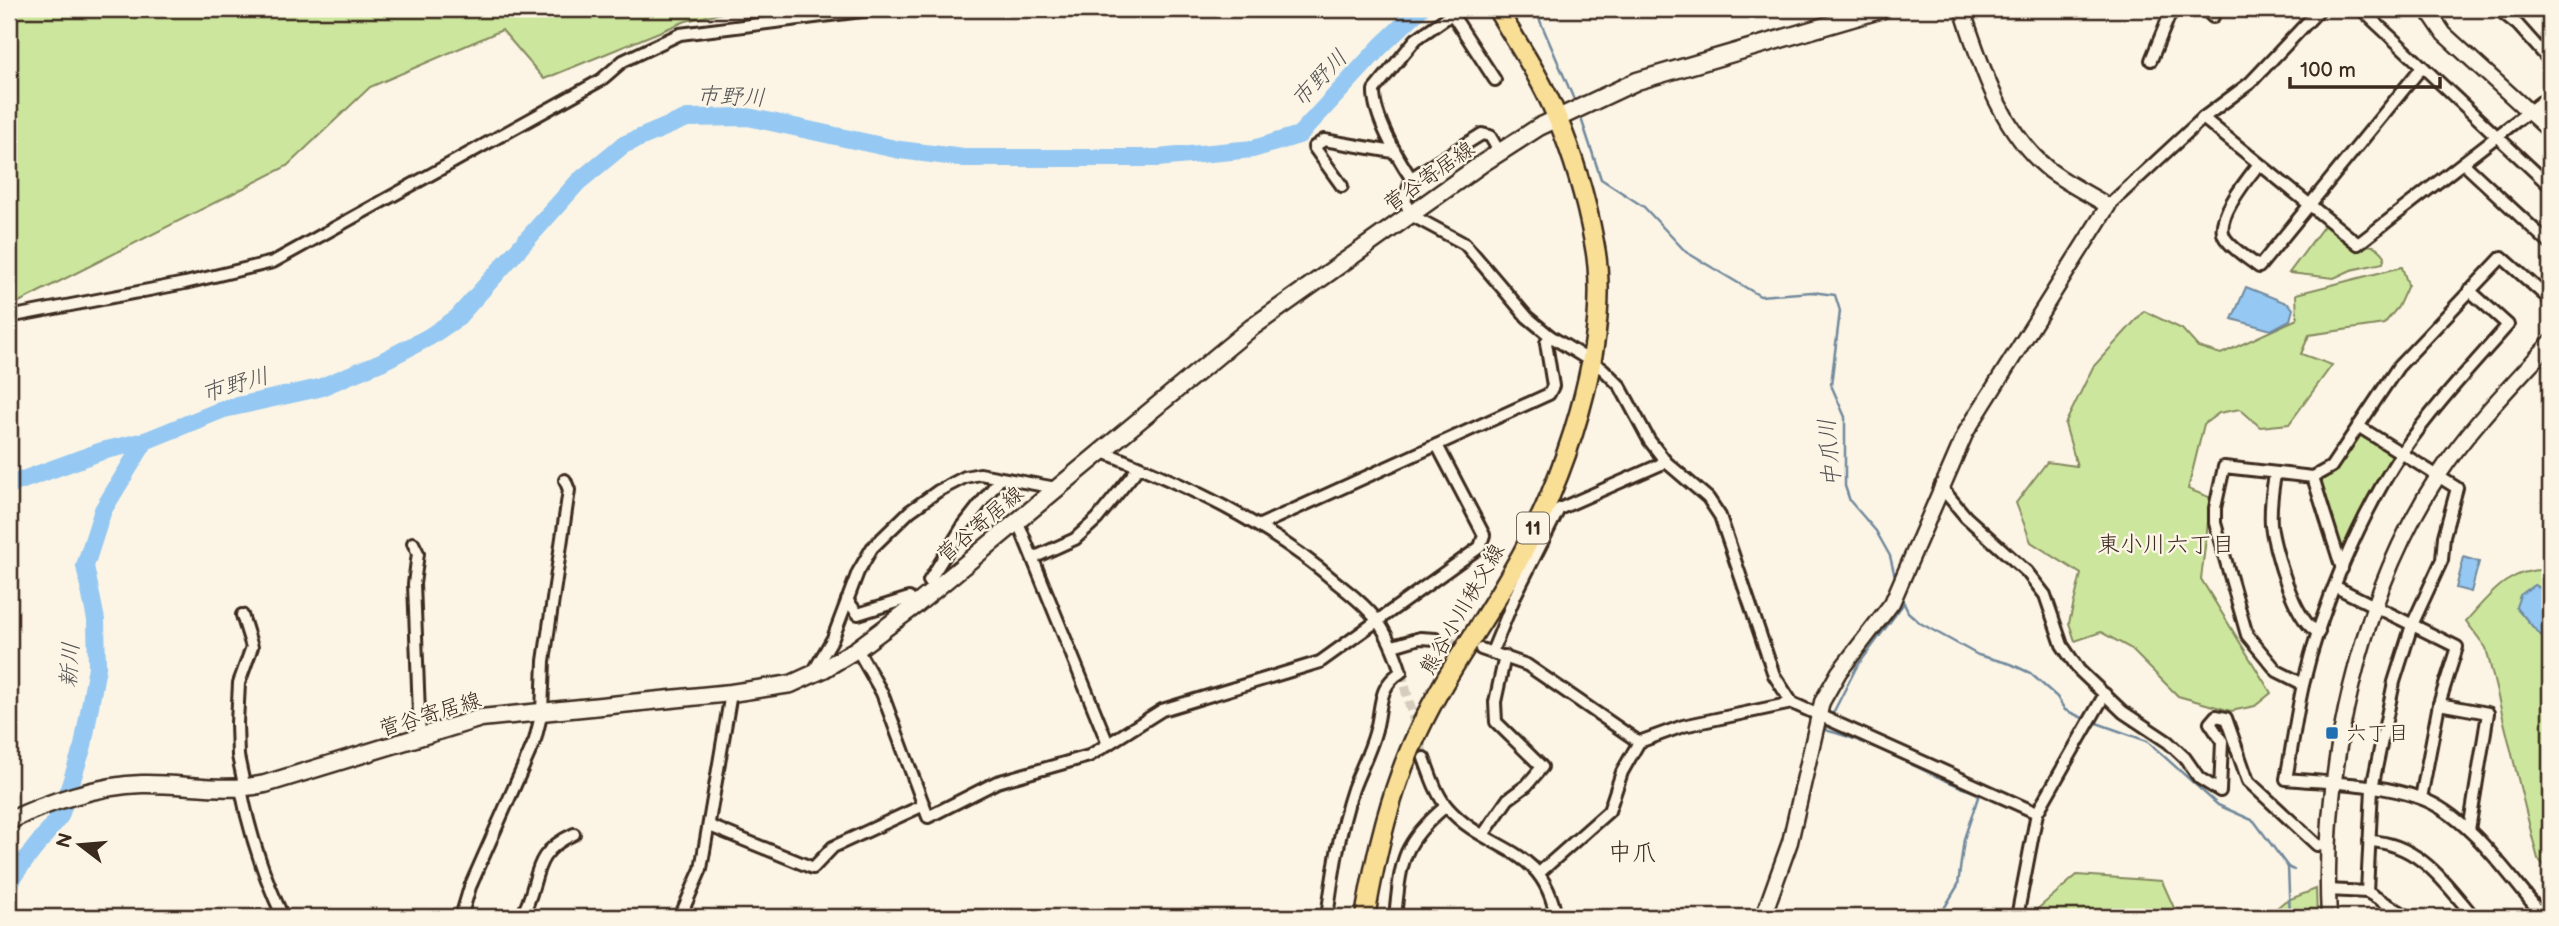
<svg xmlns="http://www.w3.org/2000/svg" width="2559" height="926" viewBox="0 0 2559 926" font-family="'Balsamiq Sans','Klee One',sans-serif">
	<style>
		.green { fill: #cce79d; stroke: #84885e; stroke-width: 2 }
		.water { fill: #95c8f2; stroke: #71899d; stroke-width: 2 }
		.lines { fill: none; stroke-linecap: round; stroke-linejoin: round }
		.stream { stroke: #71899d; stroke-width: 2.5 }
		.river { stroke: #95c8f2; stroke-width: 18 }
		.minor-tunnel { stroke: #d5ccbd; stroke-width: 10; stroke-dasharray: 10 5; stroke-linecap: butt }
		.minor-casing { stroke: #3b2a1e; stroke-width: 16 }
		.tertiary-casing { stroke: #3b2a1e; stroke-width: 19 }
		.secondary-casing { stroke: #3b2a1e; stroke-width: 21 }
		.primary-casing { stroke: #3b2a1e; stroke-width: 23 }
		.minor { stroke: #fcf5e5; stroke-width: 10 }
		.tertiary { stroke: #fcf5e5; stroke-width: 14 }
		.secondary { stroke: #fcf5e5; stroke-width: 16 }
		.primary { stroke: #f9df96; stroke-width: 18 }
		.poi-dot { fill: #1f6fb2; stroke: #fcf5e5; stroke-width: 2.5 }
		.labels { text-anchor: middle; stroke-width: 5; stroke-linejoin: round; paint-order: stroke }
		.shield { fill: #fcf5e5; stroke: #75675a; stroke-width: 2 }
		.shield-label { font-size: 19px; font-weight: bold; fill: #3b2a1e }
		.street-label { font-size: 21px; fill: #3b2a1e; stroke: #fcf5e5 }
		.poi-label { font-size: 21px; fill: #3b2a1e; stroke: #fcf5e5; text-anchor: start }
		.water-label { font-size: 23px; font-style: italic; fill: #525253; stroke: #fcf5e5 }
		.neighbourhood-label { font-size: 23px; fill: #3b2a1e; stroke: #fcf5e5 }
		.quarter-label { font-size: 24px; fill: #3b2a1e; stroke: #fcf5e5 }
	</style>
	<rect width="100%" height="100%" fill="#fcf5e5"/>
	<filter id="ink" filterUnits="userSpaceOnUse"><feTurbulence type="fractalNoise" baseFrequency=".0143" numOctaves="2"/><feDisplacementMap in="SourceGraphic" scale="14" xChannelSelector="R" yChannelSelector="G"/><feConvolveMatrix kernelMatrix="1 2 1 2 8 2 1 2 1" color-interpolation-filters="sRGB"/></filter>
	<g filter="url(#ink)">
		<g class="green">
			<path d="M 9,9 L 738,9 L 686,21 L 544,79 L 502,30 L 370,87 L 287,166 L 9,307 Z"/>
			<path d="M 2326,223 L 2358,248 C 2371,243 2377,245 2385,256 L 2383,263 L 2351,270 L 2334,278 L 2289,273 Z"/>
			<path d="M 2402,267 L 2408,285 L 2398,307 L 2384,324 L 2309,335 L 2301,354 L 2332,365 L 2289,424 L 2260,427 L 2240,409 L 2219,413 L 2204,424 L 2188,489 L 2211,498 L 2201,579 L 2271,693 L 2255,706 L 2231,711 L 2178,696 L 2130,648 L 2101,632 L 2075,641 L 2069,623 L 2081,574 L 2031,542 L 2016,503 L 2047,462 L 2077,466 L 2065,424 L 2093,367 L 2144,311 L 2182,329 L 2198,347 L 2221,354 L 2297,319 L 2296,294 Z"/>
			<path d="M 2358,433 L 2364,433 L 2395,457 L 2341,556 L 2320,483 L 2341,463 Z"/>
			<path d="M 2550,570 L 2550,871 L 2538,859 L 2532,836 L 2486,648 L 2466,621 C 2491,593 2510,567 2550,570 Z"/>
			<path d="M 2077,875 L 2162,881 L 2178,917 L 2033,917 L 2035,911 Z"/>
			<path d="M 2316,889 L 2317,917 L 2266,917 L 2285,901 Z"/>
		</g>
		<g class="water">
			<path d="M 2246,287 L 2289,304 L 2293,309 L 2290,320 L 2271,330 L 2232,319 Z"/>
			<path d="M 2464,557 L 2479,562 L 2471,592 L 2456,588 Z"/>
			<path d="M 2534,585 L 2541,588 L 2545,607 L 2550,613 L 2550,642 L 2538,633 L 2516,607 L 2520,595 Z"/>
		</g>
		<g class="lines">
			<g class="stream">
				<path d="M 1535,9 L 1575,102"/>
				<path d="M 1580,115 L 1601,179 L 1644,207 L 1686,252 L 1760,296 L 1812,292 L 1835,295 L 1840,311 L 1831,385 L 1845,417 L 1845,486 L 1850,501 L 1876,531 L 1890,556 L 1896,581"/>
				<path d="M 1901,597 L 1908,612 L 1920,623 L 1978,655 L 2011,664 L 2030,673 L 2057,697 L 2065,710 L 2085,719"/>
				<path d="M 1831,717 L 1856,668 L 1904,603"/>
				<path d="M 2091,721 L 2147,741 L 2218,805 L 2254,821 L 2288,867 L 2294,870"/>
				<path d="M 1828,723 L 1825,730 C 1879,743 1927,776 1979,794 L 1964,839 L 1958,885 L 1939,917"/>
				<path d="M 2288,867 L 2290,917"/>
			</g>
			<g class="river">
				<path d="M 9,485 L 102,451 L 145,441 L 224,409 L 319,388 L 381,362 L 429,337 L 457,318 L 578,182 L 623,145 L 687,118 L 748,117 L 900,150 L 964,158 L 1157,158 L 1253,149 L 1299,135 L 1381,46 L 1420,9"/>
				<path d="M 9,887 L 16,872 L 60,816 L 83,746 L 97,667 L 96,620 L 85,566 L 103,510 L 145,441"/>
			</g>
			<g class="minor-tunnel">
				<path d="M 1436,639 L 1471,647"/>
				<path d="M 1401,672 L 1424,758"/>
			</g>
			<g class="minor-casing">
				<g id="minor">
					<path d="M 1459,9 L 1416,39 L 1374,90 C 1373,115 1397,157 1411,178 L 1405,202 L 1411,215 L 1465,244 L 1527,317 L 1550,336 L 1603,369 L 1620,386 L 1649,440 L 1666,462 L 1708,498 L 1720,516 L 1774,675 L 1792,703 L 2037,813"/>
					<path d="M 2205,9 L 2213,17"/>
					<path d="M 2361,9 L 2550,186"/>
					<path d="M 2498,9 L 2518,25 L 2550,61"/>
					<path d="M 1452,14 L 1495,80"/>
					<path d="M 2151,60 L 2172,9"/>
					<path d="M 2203,118 L 2358,244 L 2550,95"/>
					<path d="M 2463,163 L 2550,244"/>
					<path d="M 2259,164 C 2248,178 2213,220 2225,238 C 2232,249 2249,259 2259,267 L 2422,67"/>
					<path d="M 1411,178 L 1482,134 L 1490,136 L 1500,153"/>
					<path d="M 1342,186 L 1314,147 L 1324,140 L 1393,152"/>
					<path d="M 2108,206 L 2203,118 L 2250,83 L 2320,9"/>
					<path d="M 2469,290 L 2508,325 C 2472,366 2434,406 2403,451 C 2359,517 2321,608 2303,685 C 2296,716 2292,748 2286,779 C 2329,783 2379,783 2420,798 C 2469,815 2511,879 2544,917"/>
					<path d="M 9,317 L 185,283 L 273,262 L 601,80 L 623,61 L 680,34 L 878,9"/>
					<path d="M 2358,426 L 2457,488 L 2444,536 L 2442,560 L 2412,625 L 2394,682 L 2372,788 L 2367,892"/>
					<path d="M 1101,451 C 1186,485 1267,522 1337,583 C 1351,594 1365,605 1376,619 C 1388,635 1395,653 1401,672 C 1376,688 1383,708 1375,733 C 1370,752 1360,770 1353,789 C 1339,831 1333,874 1327,917"/>
					<path d="M 2275,475 C 2272,491 2270,508 2271,525 C 2274,549 2295,625 2319,632"/>
					<path d="M 2313,477 L 2342,569"/>
					<path d="M 1940,486 L 1966,517 L 2027,572 L 2045,595 L 2062,645 L 2079,670 L 2123,712 L 2168,742 L 2185,758 L 2199,778 L 2220,791 L 2222,741 L 2210,723 L 2216,716 L 2226,718 L 2248,781 L 2317,845 L 2329,846"/>
					<path d="M 1017,520 L 1108,744"/>
					<path d="M 1260,525 L 1549,394 L 1553,386 L 1546,343 L 1550,336"/>
					<path d="M 413,543 L 418,553 L 414,584 L 420,739"/>
					<path d="M 1033,558 L 1075,539 L 1097,519 L 1139,467"/>
					<path d="M 2336,587 L 2457,647 L 2439,704 L 2421,798"/>
					<path d="M 935,589 L 929,581 L 963,526 L 1000,479"/>
					<path d="M 847,600 L 858,614 L 909,598 L 916,605"/>
					<path d="M 242,615 L 252,647 L 239,683 L 237,723 L 238,756 L 245,789"/>
					<path d="M 1393,646 L 1420,638 L 1436,639"/>
					<path d="M 857,649 L 882,693 L 928,817 L 997,782 L 1089,756 L 1162,710 L 1320,662 L 1480,547 L 1484,535 L 1437,445"/>
					<path d="M 1481,649 L 1527,665 L 1639,742"/>
					<path d="M 1492,652 L 1515,596 L 1559,509 L 1666,462"/>
					<path d="M 812,674 L 833,638 L 858,572 L 872,548 L 910,511 L 938,491 L 965,477 L 980,474 L 1056,488"/>
					<path d="M 2303,684 L 2277,671 L 2247,635 L 2215,523 L 2215,508 L 2224,467 L 2313,477 L 2331,467 L 2398,367 L 2502,257 L 2550,300"/>
					<path d="M 2439,704 L 2488,713 L 2469,830"/>
					<path d="M 1424,758 C 1430,774 1436,794 1447,807 C 1488,854 1543,843 1556,917"/>
					<path d="M 241,789 C 250,835 263,875 283,917"/>
					<path d="M 710,826 L 813,868 L 833,847 L 924,805"/>
					<path d="M 1483,835 L 1508,799 L 1527,785 L 1542,767 L 1496,722 L 1495,702 L 1505,656"/>
					<path d="M 2369,841 C 2419,843 2445,883 2474,917"/>
					<path d="M 1539,873 L 1609,811 L 1622,772 L 1639,742 L 1683,726 L 1792,703"/>
					<path d="M 2328,890 L 2367,892 L 2409,917"/>
					<path d="M 461,917 L 470,887 L 535,740 L 542,712 L 544,661 L 569,490 L 565,480"/>
					<path d="M 521,917 C 542,883 527,855 574,834"/>
					<path d="M 680,917 L 701,869 L 731,693"/>
					<path d="M 1303,917 L 1328,917"/>
					<path d="M 1395,917 C 1401,861 1401,844 1446,806"/>
					<path d="M 2017,917 L 2037,813 L 2105,694"/>
				</g>
			</g>
			<g class="tertiary-casing">
				<g id="tertiary">
					<path d="M 2427,9 L 2444,34 L 2550,131"/>
					<path d="M 1763,917 L 1790,842 L 1822,702 L 1839,672 L 1892,603 L 1966,432 L 2108,206 C 2089,194 2066,183 2048,169 C 1999,128 1982,67 1962,9"/>
					<path d="M 2329,917 C 2321,772 2359,596 2440,473 C 2471,426 2512,385 2550,343"/>
				</g>
			</g>
			<g class="secondary-casing">
				<path id="secondary" d="M 9,821 C 47,802 100,785 142,784 C 184,783 224,793 265,784 L 481,718 L 731,693 L 791,684 L 824,669 L 857,649 L 916,605 L 1251,328 L 1483,163 L 1539,127 L 1637,81 L 1883,9"/>
			</g>
			<g class="primary-casing">
				<path id="primary" d="M 1365,917 C 1376,853 1391,788 1419,730 C 1445,674 1483,623 1513,570 C 1563,485 1614,340 1594,242 C 1586,199 1573,155 1556,115 C 1541,78 1517,43 1497,9"/>
			</g>
			<use href="#minor" class="minor"/>
			<use href="#tertiary" class="tertiary"/>
			<use href="#secondary" class="secondary"/>
			<use href="#primary" class="primary"/>
		</g>
	</g>
	<rect class="poi-dot" x="2325" y="726" width="14" height="14" rx="3.5"/>
	<g class="labels">
		<rect class="shield" x="1517" y="512.5" width="32" height="31" rx="5"/>
		<g class="shield-label">
			<text x="1533" y="535">11</text>
		</g>
		<g class="street-label">
			<text transform="translate(1429 176) rotate(-35)" y="7">菅谷寄居線</text>
			<text transform="translate(980 524) rotate(-40)" y="7">菅谷寄居線</text>
			<text transform="translate(1462 609) rotate(-60)" y="7">熊谷小川秩父線</text>
			<text transform="translate(430 714) rotate(-17)" y="7">菅谷寄居線</text>
		</g>
		<g class="poi-label">
			<text x="2346" y="740">六丁目</text>
		</g>
		<g class="water-label">
			<text transform="translate(1319 78) rotate(-46)" y="8">市野川</text>
			<text transform="translate(731 96) rotate(2)" y="8">市野川</text>
			<text transform="translate(235 384) rotate(-16)" y="8">市野川</text>
			<text transform="translate(1829 453) rotate(-95)" y="8">中爪川</text>
			<text transform="translate(69 665) rotate(-86)" y="8">新川</text>
		</g>
		<g class="neighbourhood-label">
			<text x="2166" y="552">東小川六丁目</text>
		</g>
		<g class="quarter-label">
			<text x="1632" y="860">中爪</text>
		</g>
	</g>
	<rect width="2559" height="926" fill="none" stroke="#fcf5e5" stroke-width="35"/>
	<rect x="18" y="18" width="2524" height="891" fill="none" stroke="#3b2a1e" stroke-width="2.5" filter="url(#ink)"/>
	<g transform="translate(80 845) rotate(286)" stroke="#fcf5e5" stroke-width="5" paint-order="stroke">
	<path d="M0-5L12 26L0 18L-12 26Z" fill="#3b2a1e"/>
	<text y="-10" font-size="19" font-weight="bold" text-anchor="middle" fill="#3b2a1e">N</text>
	</g>
	<path d="M2290 77v10h150v-10" fill="none" stroke="#3b2a1e" stroke-width="3.5"/>
	<text x="2300" y="77" font-size="21" fill="#3b2a1e" stroke="#fcf5e5" stroke-width="5" paint-order="stroke">100 m</text>
</svg>
